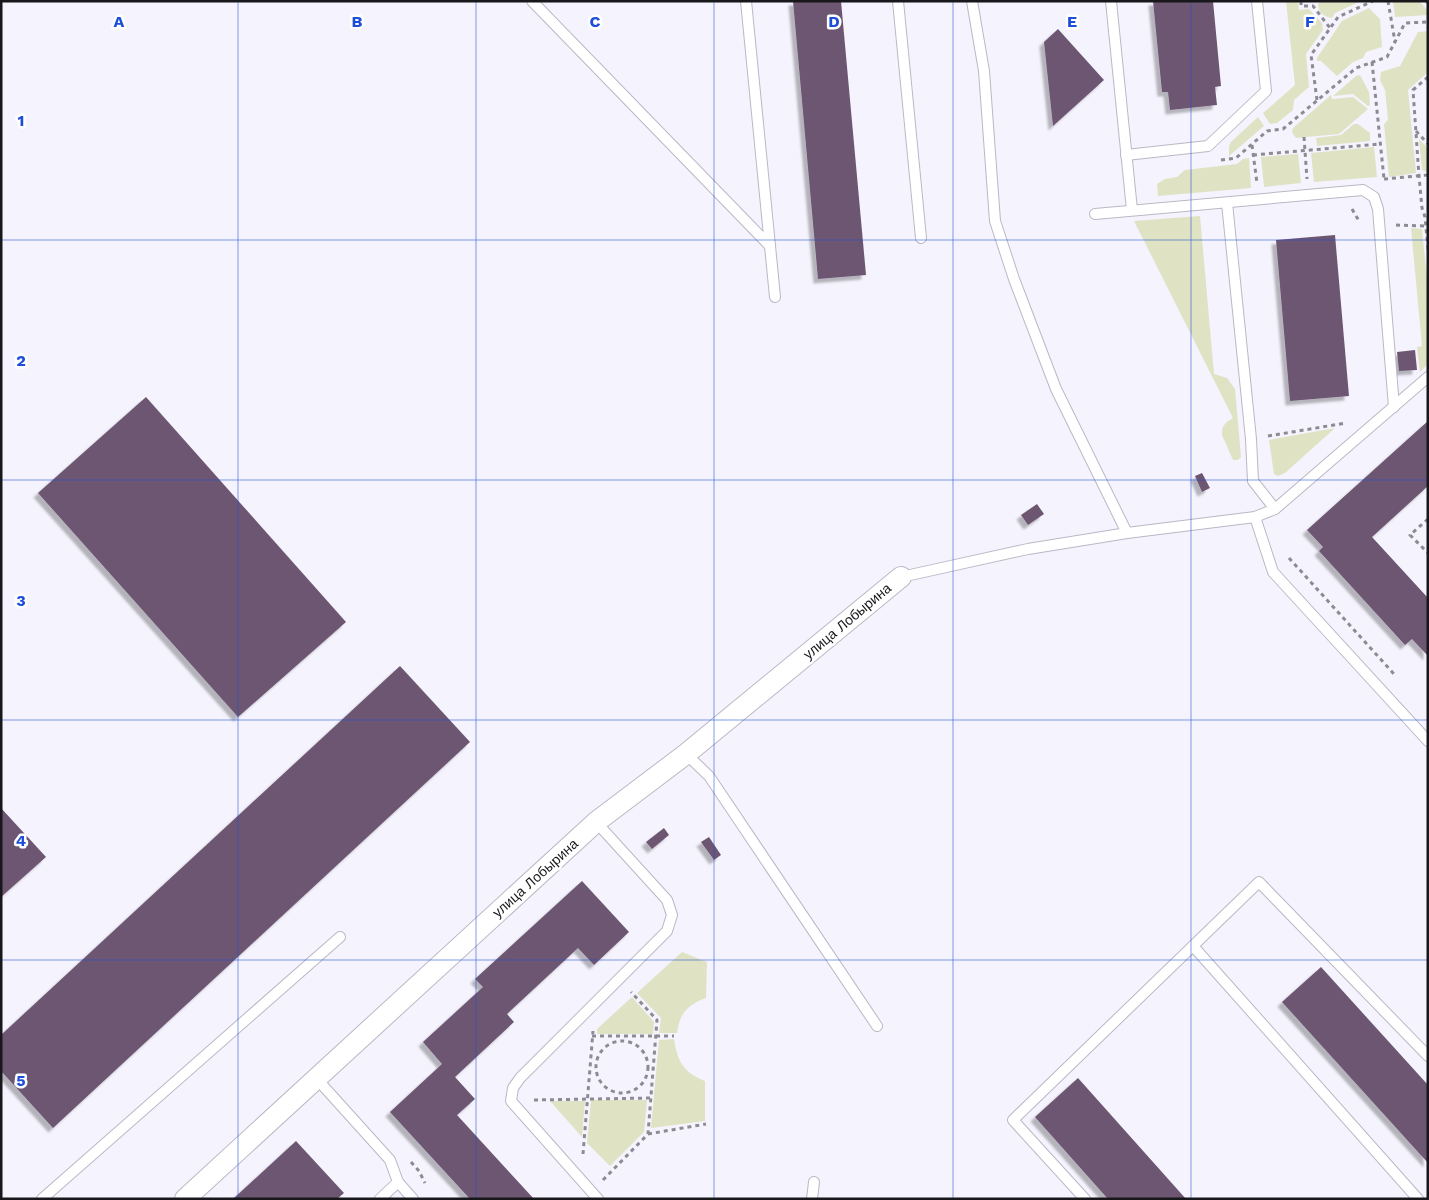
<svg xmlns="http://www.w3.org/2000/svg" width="1429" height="1200" viewBox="0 0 1429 1200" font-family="'Work Sans',sans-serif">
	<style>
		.green { fill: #dfe3c3 }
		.building { fill: #6d5771; filter: url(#shadow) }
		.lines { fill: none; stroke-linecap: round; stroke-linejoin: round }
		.service-casing { stroke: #bab8c4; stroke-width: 12 }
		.minor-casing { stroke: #bab8c4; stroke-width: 22 }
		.path { stroke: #8d8b92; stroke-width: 3; stroke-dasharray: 4 4; stroke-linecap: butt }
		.service { stroke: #fff; stroke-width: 10 }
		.minor { stroke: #fff; stroke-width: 20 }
		.grid { fill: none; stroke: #1d4ed8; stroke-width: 1; stroke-opacity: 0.55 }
		.labels { text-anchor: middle; stroke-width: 5; stroke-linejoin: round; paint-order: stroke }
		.street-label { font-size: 14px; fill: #18171b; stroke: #fff }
		.grid-label { font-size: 16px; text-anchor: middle; font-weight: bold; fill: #1d4ed8; stroke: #fff; stroke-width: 5; stroke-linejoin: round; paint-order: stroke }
	</style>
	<defs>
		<filter id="shadow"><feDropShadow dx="-4.5" dy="4.5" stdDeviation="1" flood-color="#0004"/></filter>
	</defs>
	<rect width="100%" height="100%" fill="#f5f3fd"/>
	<g class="green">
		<path d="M 1286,1 L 1298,1 L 1299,10 L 1309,9 L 1322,23 L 1323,30 L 1306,54 L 1309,87 L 1294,100 L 1293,110 L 1277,123 L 1270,124 L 1263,113 L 1295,85 Z"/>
		<path d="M 1321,1 L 1361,1 L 1335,13 L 1332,18 C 1324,17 1318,12 1318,4 Z"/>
		<path d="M 1393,1 L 1419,1 L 1428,11 L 1428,15 L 1395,17 Z"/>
		<path d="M 1369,8 L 1380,19 L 1382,47 L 1366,52 L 1363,58 L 1353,62 L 1337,76 L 1321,61 L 1317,61 L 1317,58 L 1342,21 Z"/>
		<path d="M 1428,31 L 1428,72 L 1408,90 L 1416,173 L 1389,177 L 1384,124 L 1388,120 L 1385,90 L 1380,80 L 1381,72 L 1400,66 L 1418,32 Z"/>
		<path d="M 1360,75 L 1369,92 L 1370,105 L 1368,106 L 1353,94 L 1333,96 L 1356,76 Z"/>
		<path d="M 1331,95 L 1332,99 L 1353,97 L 1368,109 L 1339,134 L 1296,138 L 1292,132 L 1293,128 Z"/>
		<path d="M 1258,117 L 1264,126 L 1229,156 L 1229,146 L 1231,142 Z"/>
		<path d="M 1354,124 L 1358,124 L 1370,133 L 1370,141 L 1317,146 L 1316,138 L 1341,135 Z"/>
		<path d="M 1419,139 L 1428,148 L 1428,172 L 1422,170 Z"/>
		<path d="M 1374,147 L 1377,177 L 1314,182 L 1311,153 Z"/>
		<path d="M 1298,154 L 1301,183 L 1264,187 L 1261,157 Z"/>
		<path d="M 1249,158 L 1251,188 L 1158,196 L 1157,184 L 1165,179 L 1177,177 L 1185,170 L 1237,164 L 1243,159 Z"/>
		<path d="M 1200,216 L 1214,374 L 1227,378 L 1235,389 L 1241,457 L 1238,460 L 1233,460 L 1222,435 C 1221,426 1226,422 1233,418 L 1134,221 Z"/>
		<path d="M 1411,228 L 1422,229 L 1428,289 L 1428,364 L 1420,372 L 1417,347 L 1422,346 Z"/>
		<path d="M 1335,428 L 1285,473 L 1278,476 L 1274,474 L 1269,440 Z"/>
		<path d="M 682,952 L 707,962 L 706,998 C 687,1005 680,1013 677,1033 L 659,1033 L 661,1018 L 637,993 Z"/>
		<path d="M 632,997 L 654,1022 L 653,1034 L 597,1034 L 597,1029 Z"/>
		<path d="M 674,1039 C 677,1061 684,1073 705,1081 L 705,1121 L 651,1128 L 659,1040 Z"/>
		<path d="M 591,1100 L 647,1100 L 644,1132 L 610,1166 L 587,1143 Z"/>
		<path d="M 550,1101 L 585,1101 L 582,1137 Z"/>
	</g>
	<g class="building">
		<path d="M 793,1 L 841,1 L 866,275 L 818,279 Z"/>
		<path d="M 1153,1 L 1213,1 L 1221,86 L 1215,87 L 1217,105 L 1170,110 L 1168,92 L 1162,92 Z"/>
		<path d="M 1058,29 L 1104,80 L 1053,126 L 1044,42 Z"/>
		<path d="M 1335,235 L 1349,396 L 1290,401 L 1276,240 Z"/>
		<path d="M 1415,350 L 1417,370 L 1399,371 L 1397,352 Z"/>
		<path d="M 146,397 L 346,622 L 238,717 L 38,493 Z"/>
		<path d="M 1428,421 L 1428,486 L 1372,537 L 1428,598 L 1428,656 L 1412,639 L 1405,645 L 1319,551 L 1323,547 L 1307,530 Z"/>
		<path d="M 1202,473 L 1210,488 L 1202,492 L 1195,476 Z"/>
		<path d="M 1037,504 L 1044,514 L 1028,525 L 1021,515 Z"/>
		<path d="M 400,666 L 470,742 L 53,1128 L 1,1071 L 1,1035 Z"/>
		<path d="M 1,808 L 46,857 L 1,897 Z"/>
		<path d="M 664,828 L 669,835 L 652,849 L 646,842 Z"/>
		<path d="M 709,837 L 721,855 L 714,860 L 701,842 Z"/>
		<path d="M 582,881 L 629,932 L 594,965 L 578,948 L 507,1014 L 514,1022 L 455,1077 L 475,1099 L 457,1115 L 534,1199 L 470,1199 L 390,1112 L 442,1064 L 423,1042 L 483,987 L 475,979 Z"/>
		<path d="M 1321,967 L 1428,1085 L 1428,1163 L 1282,1002 Z"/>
		<path d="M 1078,1078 L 1186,1199 L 1108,1199 L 1035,1117 Z"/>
		<path d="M 296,1141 L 344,1193 L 337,1199 L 233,1199 Z"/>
	</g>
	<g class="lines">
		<g class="service-casing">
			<g id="service">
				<path d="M 532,1 L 770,246"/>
				<path d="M 746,1 L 775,297"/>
				<path d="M 898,1 L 921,238"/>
				<path d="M 972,1 L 984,71 L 995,221 L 1014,279 L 1056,389 L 1127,533"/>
				<path d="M 1111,1 L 1132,210"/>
				<path d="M 1126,155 L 1208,146 L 1266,91 L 1257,1"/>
				<path d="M 1227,203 L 1251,439 L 1253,481 L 1275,509"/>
				<path d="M 1095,214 L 1363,190 L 1374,197 L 1378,209 L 1394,407"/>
				<path d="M 1255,517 L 1273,572 L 1428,741"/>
				<path d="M 901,577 L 1028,549 L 1127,533 L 1255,517 L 1275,509 L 1428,377"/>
				<path d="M 686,754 L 709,776 L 877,1026"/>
				<path d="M 596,822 L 667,900 L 672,915 L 667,931 L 520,1078 L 513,1088 L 511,1101 L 598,1199"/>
				<path d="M 1193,946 L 1418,1199"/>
				<path d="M 316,1078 L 390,1160 L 398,1182 L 413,1199"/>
				<path d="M 42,1199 L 340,937"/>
				<path d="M 380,1199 L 398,1182"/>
				<path d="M 812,1199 L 814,1182"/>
				<path d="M 1085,1199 L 1013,1120 L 1259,882 L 1428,1056"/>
			</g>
		</g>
		<g class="minor-casing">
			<path id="minor" d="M 185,1199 L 596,822 L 686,754 L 901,577"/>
		</g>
		<g class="path">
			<path d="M 1301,1 L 1301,6 L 1313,6 L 1330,28"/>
			<path d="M 1388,1 L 1395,42"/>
			<path d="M 1426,1 L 1428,3"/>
			<path d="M 1372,62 L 1384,179 L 1383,181"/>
			<path d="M 1428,77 L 1413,90 L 1419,176 L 1422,208 L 1425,217 L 1428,249"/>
			<path d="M 1317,100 L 1311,55 L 1338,17 L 1373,1"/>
			<path d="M 1416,131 L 1428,144"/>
			<path d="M 1304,137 L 1307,179"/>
			<path d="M 1252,145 L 1257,183"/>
			<path d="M 1253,155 L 1380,144"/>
			<path d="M 1221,160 L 1236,158 L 1267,131 L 1283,129 L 1356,68 L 1387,57 L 1405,23 L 1428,22"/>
			<path d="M 1384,179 L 1428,175"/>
			<path d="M 1352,209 L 1359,221"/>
			<path d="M 1396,225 L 1427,226"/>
			<path d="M 1268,436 L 1346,423"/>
			<path d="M 1428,519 L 1410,535 L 1428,553"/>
			<path d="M 1289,558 L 1394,674"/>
			<path d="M 592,1036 L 674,1036"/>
			<circle cx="622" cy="1067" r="26"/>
			<path d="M 534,1100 L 651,1098"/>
			<path d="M 648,1134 L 706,1124"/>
			<path d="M 583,1154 L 593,1031"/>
			<path d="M 411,1162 L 419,1171 L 425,1183"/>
			<path d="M 603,1180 L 648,1134 L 657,1020 L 631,992"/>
		</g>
		<use href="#service" class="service"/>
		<use href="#minor" class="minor"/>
	</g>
	<path class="grid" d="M 238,1 L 238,1199M 476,1 L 476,1199M 714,1 L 714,1199M 953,1 L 953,1199M 1191,1 L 1191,1199M 1,240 L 1428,240M 1,480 L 1428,480M 1,720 L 1428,720M 1,960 L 1428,960"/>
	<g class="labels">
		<g class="street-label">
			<text transform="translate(847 621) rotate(-40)" y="5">улица Лобырина</text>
			<text transform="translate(535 878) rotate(-42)" y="5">улица Лобырина</text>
		</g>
	</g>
	<g class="grid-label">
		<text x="119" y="27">A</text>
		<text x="357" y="27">B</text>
		<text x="595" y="27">C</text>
		<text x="834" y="27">D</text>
		<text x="1072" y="27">E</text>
		<text x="1310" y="27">F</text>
		<text x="21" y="126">1</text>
		<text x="21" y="366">2</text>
		<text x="21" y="606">3</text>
		<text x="21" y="846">4</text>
		<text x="21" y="1086">5</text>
	</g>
	<rect width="1429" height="1200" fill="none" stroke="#18171b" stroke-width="5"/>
</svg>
